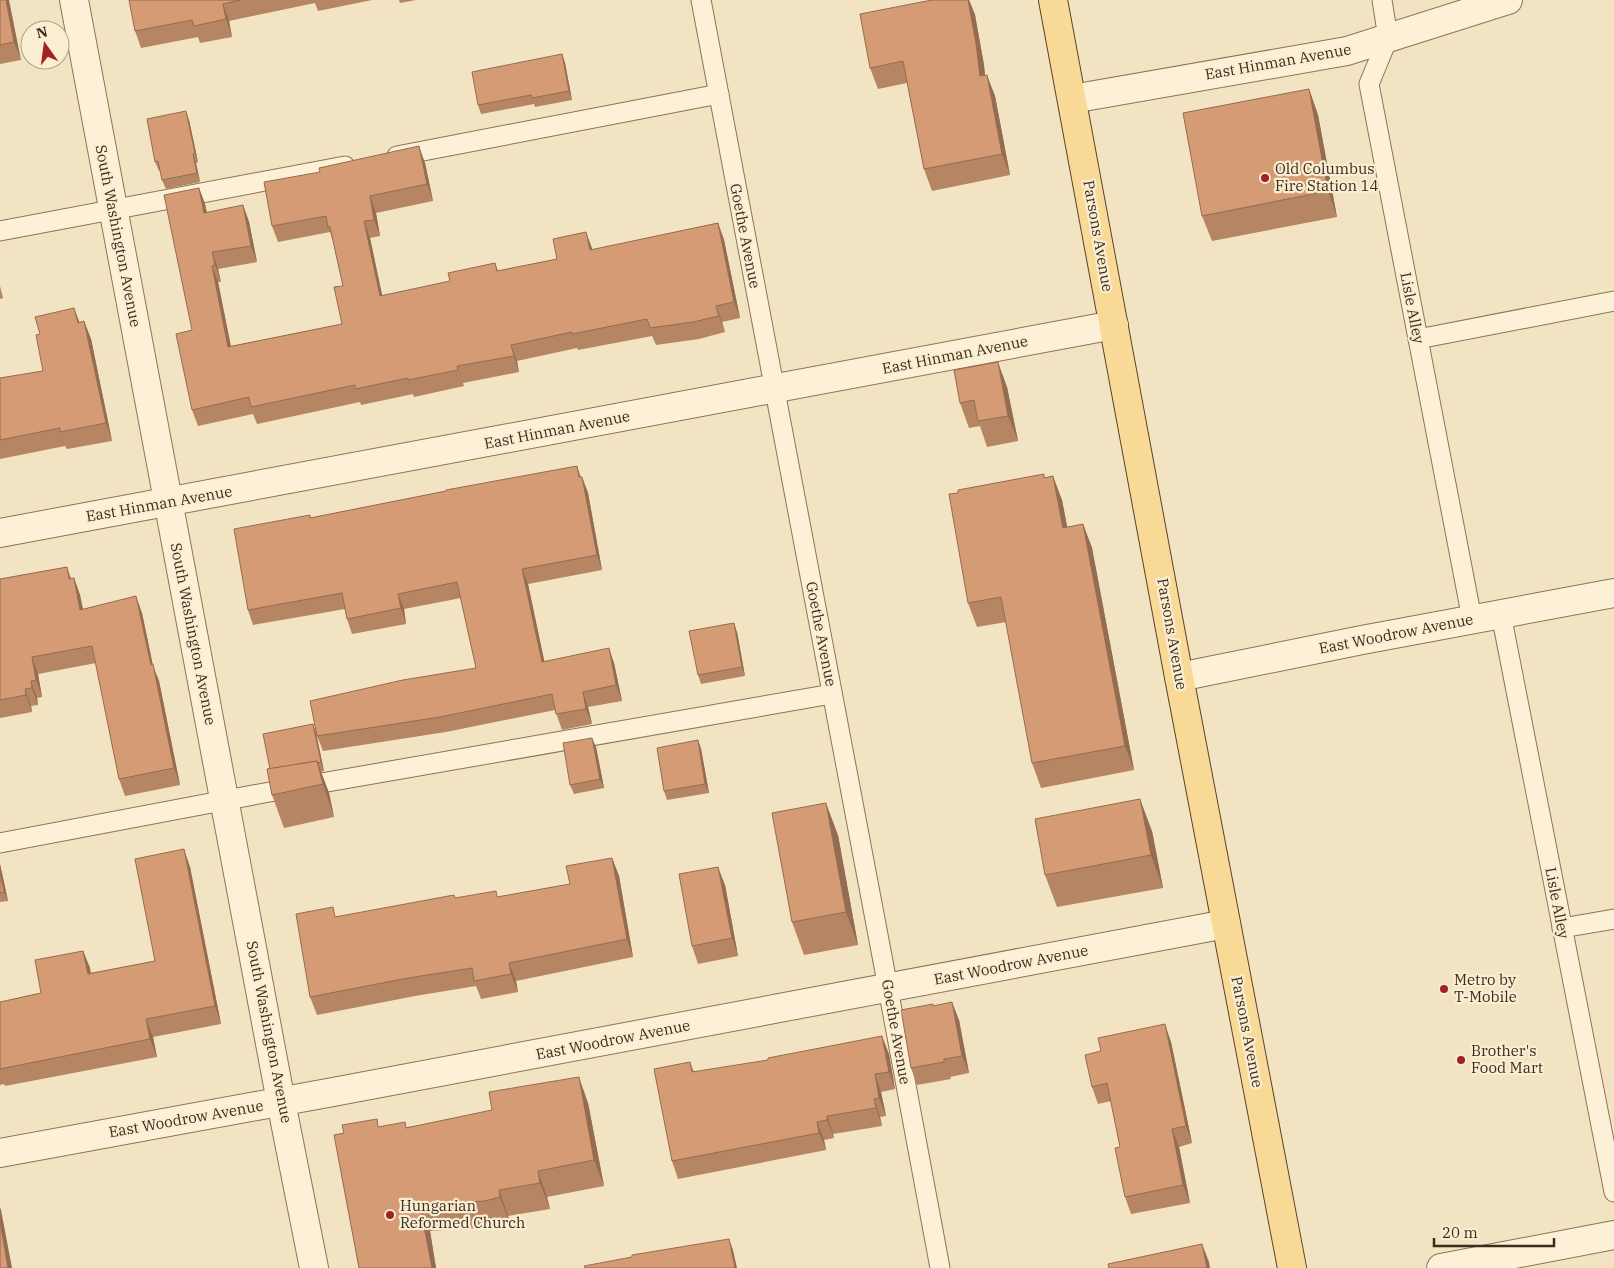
<svg xmlns="http://www.w3.org/2000/svg" width="1614" height="1268" viewBox="0 0 1614 1268" font-family="'IBM Plex Serif',serif">
	<style>
		.lines { fill: none; stroke-linecap: round; stroke-linejoin: round }
		.service-casing { stroke: #8e7457; stroke-width: 21 }
		.minor-casing { stroke: #8e7457; stroke-width: 30 }
		.primary-casing { stroke: #5b422c; stroke-width: 30 }
		.service { stroke: #fcf0d6; stroke-width: 19 }
		.minor { stroke: #fcf0d6; stroke-width: 28 }
		.primary { stroke: #f8da96; stroke-width: 28 }
		.wall { fill: #b68564 }
		.shaded-wall { fill: #946c51 }
		.building { fill: #d49b74; stroke: #946c51 }
		.poi-dot { fill: #a22122; stroke: #f9edd2; stroke-width: 2 }
		.labels { text-anchor: middle; stroke-width: 4.5; stroke-linejoin: round; paint-order: stroke }
		.street-label { font-size: 15px; fill: #3c2c1d; stroke: #f9edd2 }
		.poi-label { font-size: 15px; fill: #3c2c1d; stroke: #f9edd2; text-anchor: start }
	</style>
	<rect width="100%" height="100%" fill="#f2e3c2"/>
	<g class="lines">
		<g class="service-casing">
			<g id="service">
				<path d="M 701,0 L 882,956 L 940,1268"/>
				<path d="M 1382,0 L 1388,38 L 1369,84 L 1472,619"/>
				<path d="M 397,156 L 719,94"/>
				<path d="M 0,231 L 345,166"/>
				<path d="M 1418,339 L 1614,301"/>
				<path d="M 1501,614 L 1614,1192"/>
				<path d="M 0,843 L 264,793 L 832,694"/>
				<path d="M 1562,928 L 1614,919"/>
			</g>
		</g>
		<g class="minor-casing">
			<g id="minor">
				<path d="M 74,0 L 281,1102 L 314,1268"/>
				<path d="M 1072,99 L 1347,51 L 1508,0"/>
				<path d="M 0,533 L 1114,325"/>
				<path d="M 1179,677 L 1362,640 L 1614,593"/>
				<path d="M 0,1153 L 333,1092 L 1226,924"/>
				<path d="M 1441,1268 L 1614,1235"/>
			</g>
		</g>
		<g class="primary-casing">
			<path id="primary" d="M 1053,0 L 1179,677 L 1292,1268"/>
		</g>
		<use href="#service" class="service"/>
		<use href="#minor" class="minor"/>
		<use href="#primary" class="primary"/>
	</g>
	<g class="wall">
		<path d="M 0,0 L 21,60 L 0,64 Z"/>
		<path d="M 129,0 L 372,0 L 318,11 L 315,3 L 229,21 L 232,37 L 200,43 L 198,37 L 141,48 L 135,31 Z"/>
		<path d="M 399,0 L 416,0 L 400,3 Z"/>
		<path d="M 932,0 L 969,0 L 975,15 L 984,65 L 985,75 L 995,96 L 1010,175 L 932,191 L 924,169 L 907,83 L 878,89 L 870,68 Z"/>
		<path d="M 562,54 L 565,63 L 572,100 L 535,107 L 534,104 L 481,114 L 478,105 Z"/>
		<path d="M 1309,89 L 1318,115 L 1337,217 L 1212,241 L 1202,216 Z"/>
		<path d="M 189,120 L 198,162 L 196,163 L 200,182 L 166,189 L 162,180 L 160,170 L 159,171 L 155,162 Z"/>
		<path d="M 425,163 L 433,201 L 376,213 L 380,236 L 370,238 L 382,296 L 450,281 L 495,263 L 498,271 L 557,259 L 592,250 L 718,223 L 724,240 L 740,318 L 722,322 L 725,332 L 699,339 L 656,345 L 652,336 L 578,350 L 577,348 L 517,361 L 519,372 L 463,383 L 464,386 L 414,397 L 413,394 L 361,405 L 360,402 L 257,424 L 253,414 L 198,426 L 192,410 L 192,330 L 199,188 L 205,204 L 207,213 L 243,205 L 249,222 L 257,262 L 218,269 L 221,282 L 218,282 L 231,346 L 342,324 L 343,286 L 333,241 L 330,232 L 278,242 L 272,226 Z"/>
		<path d="M 0,286 L 3,298 L 0,299 Z"/>
		<path d="M 84,321 L 91,339 L 112,441 L 67,449 L 65,446 L 0,459 L 0,378 L 43,371 L 80,323 Z"/>
		<path d="M 1007,387 L 1018,441 L 987,447 L 980,426 L 969,428 L 960,403 Z"/>
		<path d="M 577,466 L 581,477 L 582,477 L 588,493 L 602,570 L 528,584 L 544,662 L 614,663 L 622,701 L 588,707 L 592,724 L 562,730 L 555,710 L 446,732 L 323,751 L 317,736 L 476,668 L 461,598 L 404,609 L 406,624 L 352,634 L 347,619 L 345,609 L 253,625 L 248,610 L 310,518 Z"/>
		<path d="M 1045,477 L 1062,500 L 1067,527 L 1083,524 L 1092,548 L 1134,770 L 1041,788 L 1032,763 L 1006,622 L 977,627 L 968,603 Z"/>
		<path d="M 67,567 L 71,578 L 74,578 L 80,595 L 83,609 L 142,613 L 153,666 L 159,681 L 180,785 L 125,796 L 119,779 L 96,663 L 38,674 L 42,697 L 37,698 L 38,705 L 31,706 L 32,712 L 0,718 L 0,579 Z"/>
		<path d="M 737,632 L 745,676 L 701,684 L 698,675 Z"/>
		<path d="M 313,724 L 316,733 L 324,771 L 321,772 L 329,793 L 334,817 L 284,828 L 272,795 L 270,769 Z"/>
		<path d="M 698,740 L 701,749 L 709,793 L 667,800 L 664,791 Z"/>
		<path d="M 596,747 L 604,788 L 574,794 L 570,785 Z"/>
		<path d="M 1152,831 L 1163,888 L 1057,907 L 1045,875 Z"/>
		<path d="M 838,835 L 858,945 L 804,955 L 792,922 Z"/>
		<path d="M 612,858 L 619,876 L 633,957 L 516,981 L 518,992 L 481,999 L 476,986 L 415,996 L 317,1015 L 310,997 L 336,917 L 456,898 L 498,897 L 570,884 Z"/>
		<path d="M 0,864 L 8,901 L 0,902 Z"/>
		<path d="M 190,867 L 221,1024 L 153,1037 L 157,1057 L 5,1086 L 4,1084 L 0,1085 L 0,1002 L 41,993 L 83,951 L 90,968 L 90,973 L 155,961 Z"/>
		<path d="M 725,885 L 738,956 L 698,964 L 692,946 Z"/>
		<path d="M 934,1006 L 959,1020 L 969,1073 L 950,1077 L 951,1079 L 917,1085 L 911,1068 Z"/>
		<path d="M 1171,1042 L 1192,1143 L 1179,1147 L 1190,1203 L 1131,1214 L 1125,1197 L 1120,1147 L 1111,1101 L 1098,1104 L 1092,1087 Z"/>
		<path d="M 889,1054 L 895,1089 L 881,1092 L 886,1116 L 880,1117 L 882,1126 L 833,1134 L 834,1138 L 824,1140 L 826,1150 L 678,1179 L 672,1161 L 690,1062 L 694,1072 Z"/>
		<path d="M 588,1103 L 604,1186 L 547,1197 L 550,1209 L 508,1216 L 510,1224 L 494,1227 L 430,1231 L 436,1268 L 359,1268 L 380,1126 L 407,1127 Z"/>
	</g>
	<g class="shaded-wall">
		<path d="M 6,0 L 9,0 L 21,60 L 14,42 Z"/>
		<path d="M 968,0 L 969,0 L 975,15 L 984,65 L 987,98 L 980,76 Z"/>
		<path d="M 223,4 L 229,21 L 232,37 L 226,19 Z"/>
		<path d="M 562,54 L 565,63 L 572,100 L 569,91 Z"/>
		<path d="M 987,75 L 995,96 L 1010,175 L 1002,154 Z"/>
		<path d="M 1309,89 L 1318,115 L 1337,217 L 1328,191 Z"/>
		<path d="M 186,111 L 189,120 L 198,162 L 195,153 Z"/>
		<path d="M 419,146 L 425,163 L 433,201 L 427,184 Z"/>
		<path d="M 193,154 L 196,163 L 200,182 L 197,173 Z"/>
		<path d="M 199,188 L 205,204 L 210,229 L 204,213 Z"/>
		<path d="M 370,196 L 376,213 L 380,236 L 374,220 Z"/>
		<path d="M 243,205 L 249,222 L 257,262 L 251,246 Z"/>
		<path d="M 364,221 L 370,238 L 386,313 L 380,296 Z"/>
		<path d="M 718,223 L 724,240 L 740,318 L 734,302 Z"/>
		<path d="M 586,232 L 592,248 L 596,267 L 590,250 Z"/>
		<path d="M 212,252 L 218,269 L 221,282 L 215,265 Z"/>
		<path d="M 212,266 L 218,282 L 234,363 L 228,347 Z"/>
		<path d="M 716,306 L 722,322 L 725,332 L 719,316 Z"/>
		<path d="M 74,308 L 81,326 L 78,323 Z"/>
		<path d="M 84,321 L 91,339 L 112,441 L 106,423 Z"/>
		<path d="M 511,345 L 517,361 L 519,372 L 514,356 Z"/>
		<path d="M 998,362 L 1007,387 L 1018,441 L 1008,416 Z"/>
		<path d="M 1053,476 L 1062,500 L 1072,552 L 1063,528 Z"/>
		<path d="M 582,477 L 588,493 L 602,570 L 597,555 Z"/>
		<path d="M 1083,524 L 1092,548 L 1134,770 L 1125,746 Z"/>
		<path d="M 522,569 L 528,584 L 548,678 L 542,662 Z"/>
		<path d="M 74,578 L 80,595 L 86,627 L 80,610 Z"/>
		<path d="M 398,594 L 404,609 L 406,624 L 401,608 Z"/>
		<path d="M 136,596 L 142,613 L 153,666 L 159,681 L 180,785 L 174,768 Z"/>
		<path d="M 734,623 L 737,632 L 745,676 L 742,667 Z"/>
		<path d="M 609,648 L 614,663 L 622,701 L 616,685 Z"/>
		<path d="M 32,657 L 38,674 L 42,697 L 36,680 Z"/>
		<path d="M 31,681 L 37,698 L 38,705 L 32,688 Z"/>
		<path d="M 25,689 L 31,706 L 32,712 L 26,695 Z"/>
		<path d="M 583,692 L 588,707 L 592,724 L 586,709 Z"/>
		<path d="M 313,724 L 316,733 L 324,771 L 321,762 Z"/>
		<path d="M 592,738 L 596,747 L 604,788 L 600,779 Z"/>
		<path d="M 698,740 L 701,749 L 709,793 L 705,784 Z"/>
		<path d="M 317,761 L 329,793 L 334,817 L 323,784 Z"/>
		<path d="M 1140,799 L 1152,831 L 1163,888 L 1151,855 Z"/>
		<path d="M 826,803 L 838,835 L 858,945 L 846,912 Z"/>
		<path d="M 184,849 L 190,867 L 221,1024 L 215,1006 Z"/>
		<path d="M 612,858 L 619,876 L 633,957 L 627,939 Z"/>
		<path d="M 0,864 L 8,901 L 4,892 L 0,871 Z"/>
		<path d="M 718,867 L 725,885 L 738,956 L 732,938 Z"/>
		<path d="M 83,951 L 90,968 L 94,992 L 88,974 Z"/>
		<path d="M 509,963 L 516,981 L 518,992 L 511,974 Z"/>
		<path d="M 952,1002 L 959,1020 L 969,1073 L 962,1056 Z"/>
		<path d="M 146,1019 L 153,1037 L 157,1057 L 150,1039 Z"/>
		<path d="M 1165,1024 L 1171,1042 L 1192,1143 L 1186,1126 Z"/>
		<path d="M 882,1036 L 889,1054 L 895,1089 L 889,1072 Z"/>
		<path d="M 875,1074 L 881,1092 L 886,1116 L 879,1098 Z"/>
		<path d="M 579,1077 L 588,1103 L 604,1186 L 594,1160 Z"/>
		<path d="M 874,1099 L 880,1117 L 882,1126 L 876,1108 Z"/>
		<path d="M 827,1116 L 833,1134 L 834,1138 L 827,1120 Z"/>
		<path d="M 817,1122 L 824,1140 L 826,1150 L 819,1133 Z"/>
		<path d="M 1172,1129 L 1179,1147 L 1190,1203 L 1183,1185 Z"/>
		<path d="M 538,1171 L 547,1197 L 550,1209 L 540,1183 Z"/>
		<path d="M 499,1190 L 508,1216 L 510,1224 L 500,1197 Z"/>
		<path d="M 420,1205 L 430,1231 L 436,1268 L 432,1268 Z"/>
		<path d="M 0,1207 L 1,1210 L 12,1268 L 8,1268 L 0,1221 Z"/>
		<path d="M 729,1239 L 733,1250 L 737,1268 L 735,1268 Z"/>
		<path d="M 1202,1244 L 1209,1262 L 1210,1268 L 1207,1268 Z"/>
	</g>
	<g class="building">
		<path d="M 0,0 L 6,0 L 14,42 L 0,45 Z"/>
		<path d="M 129,0 L 240,0 L 223,4 L 226,19 L 194,26 L 192,20 L 135,31 Z"/>
		<path d="M 932,0 L 968,0 L 976,43 L 980,76 L 987,75 L 1002,154 L 924,169 L 903,61 L 870,68 L 860,14 Z"/>
		<path d="M 562,54 L 569,91 L 532,98 L 531,95 L 478,105 L 472,72 Z"/>
		<path d="M 1309,89 L 1328,191 L 1202,216 L 1183,113 Z"/>
		<path d="M 186,111 L 195,153 L 193,154 L 197,173 L 162,180 L 158,161 L 155,162 L 147,119 Z"/>
		<path d="M 419,146 L 427,184 L 370,196 L 374,220 L 364,221 L 380,296 L 450,281 L 448,273 L 495,263 L 497,271 L 557,259 L 553,239 L 586,232 L 590,250 L 718,223 L 734,302 L 716,306 L 719,316 L 693,322 L 650,328 L 647,319 L 572,334 L 572,332 L 511,345 L 514,356 L 457,366 L 458,370 L 408,380 L 408,378 L 355,389 L 355,385 L 251,407 L 249,397 L 192,410 L 176,334 L 192,330 L 164,195 L 199,188 L 204,213 L 243,205 L 251,246 L 212,252 L 215,265 L 212,266 L 228,347 L 342,324 L 334,287 L 343,286 L 330,227 L 328,227 L 326,216 L 272,226 L 264,182 L 320,172 L 319,168 Z"/>
		<path d="M 74,308 L 78,323 L 84,321 L 106,423 L 60,432 L 60,428 L 0,440 L 0,378 L 43,371 L 36,335 L 40,334 L 35,317 Z"/>
		<path d="M 998,362 L 1008,416 L 978,421 L 974,400 L 960,403 L 954,370 Z"/>
		<path d="M 577,466 L 579,477 L 582,477 L 597,555 L 522,569 L 542,662 L 609,648 L 616,685 L 583,692 L 586,709 L 556,714 L 552,694 L 440,717 L 317,736 L 310,701 L 403,680 L 476,668 L 457,582 L 398,594 L 401,608 L 347,619 L 342,593 L 248,610 L 234,529 L 310,515 L 310,518 L 446,491 L 446,490 Z"/>
		<path d="M 1044,474 L 1044,478 L 1053,476 L 1063,528 L 1083,524 L 1125,746 L 1032,763 L 1001,597 L 968,603 L 949,494 L 958,493 L 958,490 Z"/>
		<path d="M 67,567 L 69,579 L 74,578 L 80,610 L 136,596 L 151,665 L 153,664 L 174,768 L 119,779 L 92,646 L 32,657 L 36,680 L 31,681 L 32,688 L 25,689 L 26,695 L 0,700 L 0,579 Z"/>
		<path d="M 734,623 L 742,667 L 698,675 L 689,631 Z"/>
		<path d="M 313,724 L 321,762 L 318,763 L 317,761 L 270,769 L 263,734 Z"/>
		<path d="M 592,738 L 600,779 L 570,785 L 563,743 Z"/>
		<path d="M 698,740 L 705,784 L 664,791 L 657,748 Z"/>
		<path d="M 317,761 L 323,784 L 272,795 L 267,769 Z"/>
		<path d="M 1140,799 L 1151,855 L 1045,875 L 1035,819 Z"/>
		<path d="M 826,803 L 846,912 L 792,922 L 772,813 Z"/>
		<path d="M 184,849 L 215,1006 L 146,1019 L 150,1039 L 0,1069 L 0,1002 L 41,993 L 35,960 L 83,951 L 88,974 L 155,961 L 135,859 Z"/>
		<path d="M 612,858 L 627,939 L 509,963 L 511,974 L 474,981 L 472,968 L 408,978 L 310,997 L 296,914 L 333,907 L 335,917 L 454,895 L 455,898 L 496,891 L 497,897 L 570,884 L 566,866 Z"/>
		<path d="M 718,867 L 732,938 L 692,946 L 679,874 Z"/>
		<path d="M 0,871 L 4,892 L 0,893 Z"/>
		<path d="M 952,1002 L 962,1056 L 944,1059 L 944,1062 L 911,1068 L 901,1010 L 933,1004 L 933,1006 Z"/>
		<path d="M 1165,1024 L 1186,1126 L 1172,1129 L 1183,1185 L 1125,1197 L 1115,1148 L 1120,1147 L 1107,1083 L 1092,1087 L 1085,1055 L 1101,1051 L 1098,1038 Z"/>
		<path d="M 882,1036 L 889,1072 L 875,1074 L 879,1098 L 874,1099 L 876,1108 L 827,1116 L 827,1120 L 817,1122 L 819,1133 L 672,1161 L 654,1069 L 690,1062 L 692,1072 L 768,1060 L 768,1058 Z"/>
		<path d="M 579,1077 L 594,1160 L 538,1171 L 540,1183 L 499,1190 L 500,1197 L 485,1201 L 420,1205 L 432,1268 L 359,1268 L 334,1135 L 344,1133 L 342,1125 L 377,1119 L 378,1127 L 405,1122 L 406,1128 L 492,1110 L 489,1092 Z"/>
		<path d="M 0,1221 L 8,1268 L 0,1268 Z"/>
		<path d="M 729,1239 L 735,1268 L 585,1268 L 584,1266 L 632,1257 L 632,1255 Z"/>
		<path d="M 1202,1244 L 1207,1268 L 1109,1268 L 1108,1264 Z"/>
	</g>
	<g class="poi-dot">
		<circle cx="1265" cy="178" r="5"/>
		<circle cx="1444" cy="989" r="5"/>
		<circle cx="1461" cy="1060" r="5"/>
		<circle cx="390" cy="1215" r="5"/>
	</g>
	<g class="labels">
		<g class="street-label">
			<text transform="translate(1278 62) rotate(-10)" y="5">East Hinman Avenue</text>
			<text transform="translate(118 236) rotate(79)" y="5">South Washington Avenue</text>
			<text transform="translate(745 236) rotate(79)" y="5">Goethe Avenue</text>
			<text transform="translate(1098 236) rotate(80)" y="5">Parsons Avenue</text>
			<text transform="translate(1412 308) rotate(79)" y="5">Lisle Alley</text>
			<text transform="translate(955 355) rotate(-11)" y="5">East Hinman Avenue</text>
			<text transform="translate(557 430) rotate(-11)" y="5">East Hinman Avenue</text>
			<text transform="translate(159 504) rotate(-10)" y="5">East Hinman Avenue</text>
			<text transform="translate(193 634) rotate(79)" y="5">South Washington Avenue</text>
			<text transform="translate(821 634) rotate(79)" y="5">Goethe Avenue</text>
			<text transform="translate(1172 634) rotate(80)" y="5">Parsons Avenue</text>
			<text transform="translate(1396 634) rotate(-11)" y="5">East Woodrow Avenue</text>
			<text transform="translate(1557 903) rotate(79)" y="5">Lisle Alley</text>
			<text transform="translate(1011 965) rotate(-11)" y="5">East Woodrow Avenue</text>
			<text transform="translate(269 1032) rotate(79)" y="5">South Washington Avenue</text>
			<text transform="translate(896 1032) rotate(80)" y="5">Goethe Avenue</text>
			<text transform="translate(1247 1032) rotate(79)" y="5">Parsons Avenue</text>
			<text transform="translate(613 1040) rotate(-11)" y="5">East Woodrow Avenue</text>
			<text transform="translate(186 1119) rotate(-10)" y="5">East Woodrow Avenue</text>
		</g>
		<g class="poi-label">
			<text x="1275" y="174">Old Columbus<tspan x="1275" dy="17">Fire Station 14</tspan></text>
			<text x="1454" y="985">Metro by<tspan x="1454" dy="17">T-Mobile</tspan></text>
			<text x="1471" y="1056">Brother's<tspan x="1471" dy="17">Food Mart</tspan></text>
			<text x="400" y="1211">Hungarian<tspan x="400" dy="17">Reformed Church</tspan></text>
		</g>
	</g>
	<g transform="translate(45 45) rotate(346)"><circle r="24" fill="#f9edd2" stroke="#ada08a"/>
	<path d="M0-4L9 19L0 12L-9 19Z" fill="#a22122"/>
	<text y="-8" font-size="14" font-weight="bold" text-anchor="middle" fill="#3c2c1d">N</text>
	</g>
	<path d="M1434 1238v8h120v-8" fill="none" stroke="#3c2c1d" stroke-width="2.5"/>
	<text x="1442" y="1238" font-size="15" fill="#3c2c1d" stroke="#f9edd2" stroke-width="4" paint-order="stroke">20 m</text>
</svg>
